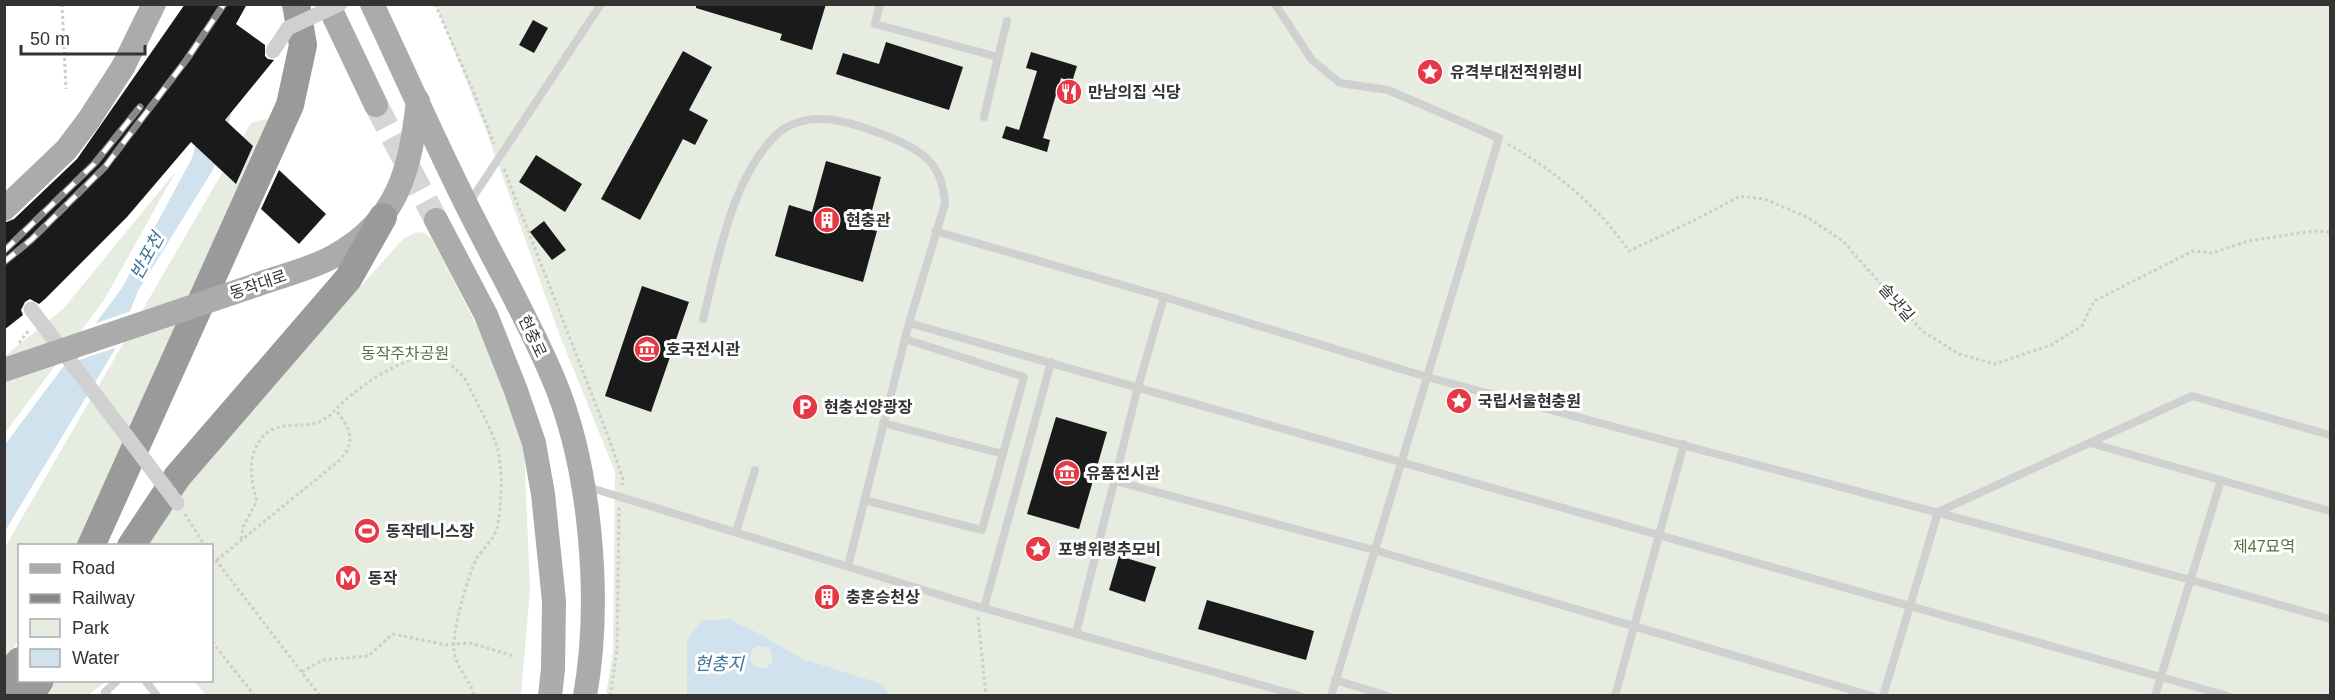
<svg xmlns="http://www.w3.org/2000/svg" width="2335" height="700" viewBox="0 0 2335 700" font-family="Arial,'Noto Sans KR',sans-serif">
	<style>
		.green { fill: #e6ecdf }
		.water { fill: #cfe2ee; fill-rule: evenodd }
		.pier { fill: #fff }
		.building { fill: #1a1a1a }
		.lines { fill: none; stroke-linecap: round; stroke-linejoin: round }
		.primary-tunnel { stroke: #d6d6d6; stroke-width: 24; stroke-dasharray: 24 12; stroke-linecap: butt }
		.path { stroke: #cdcdcd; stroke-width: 3; stroke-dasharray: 3 3; stroke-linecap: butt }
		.lane { stroke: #d0d0d0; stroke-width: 8 }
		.primary { stroke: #ababab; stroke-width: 24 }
		.highway { stroke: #9a9a9a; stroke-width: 28 }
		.rail-casing { stroke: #888; stroke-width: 7 }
		.rail { stroke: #fff; stroke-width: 4.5; stroke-dasharray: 14; stroke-linecap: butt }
		.street-bridge { stroke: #d0d0d0; stroke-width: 15 }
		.primary-bridge { stroke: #ababab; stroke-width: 24 }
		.labels { text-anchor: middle; stroke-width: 6; stroke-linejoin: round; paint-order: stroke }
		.poi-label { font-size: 16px; font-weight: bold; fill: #333; stroke: #fff; text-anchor: start }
		.street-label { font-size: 16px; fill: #333; stroke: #fff }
		.park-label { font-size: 16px; fill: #56703f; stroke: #fff }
		.water-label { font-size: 18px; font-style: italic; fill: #3f7597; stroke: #fff }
	</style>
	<rect width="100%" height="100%" fill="#fff"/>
	<g class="green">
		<path d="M 436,5 L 2330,5 L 2330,695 L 606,695 L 613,650 L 615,472 L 558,331 L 486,130 Z"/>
		<path d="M 278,116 L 78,545 L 20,546 L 19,638 L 5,662 L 5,547 L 251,123 Z"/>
		<path d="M 176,171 L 104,300 L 5,433 L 5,356 L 64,308 Z"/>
		<path d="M 423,232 L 432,239 L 490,351 L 524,445 L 530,589 L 521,695 L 206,695 L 194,681 L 212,680 L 212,546 L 145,546 L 191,476 L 403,239 L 414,233 Z"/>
		<path d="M 56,681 L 107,681 L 88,695 L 46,696 Z"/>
	</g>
	<g class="water">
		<path d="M 224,5 L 231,116 L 214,168 L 138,291 L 114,351 L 5,531 L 4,446 L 122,288 L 192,158 L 204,114 Z"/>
		<path d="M 728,619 L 756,632 L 802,659 L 882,684 L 890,695 L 687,695 L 687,641 L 701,621 ZM 758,646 L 769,648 C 774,655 774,663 766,668 L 755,667 L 750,661 L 752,650 Z"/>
	</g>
	<path class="pier" d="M 134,310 L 120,346 L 59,367 L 91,325 Z"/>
	<g class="building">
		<path d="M 185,4 L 247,4 L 236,24 L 265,45 L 265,56 L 268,59 L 274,60 L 225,120 L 253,146 L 236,184 L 191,142 L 127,217 L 45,299 L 39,304 L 30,299 L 25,302 L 21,310 L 23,315 L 4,330 L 4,223 L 14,219 L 77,159 Z"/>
		<path d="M 696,4 L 826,4 L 812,50 L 780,40 L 782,34 L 696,8 Z"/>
		<path d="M 533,20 L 548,28 L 534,53 L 519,45 Z"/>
		<path d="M 886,42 L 963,67 L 949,110 L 836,74 L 843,53 L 879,64 Z"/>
		<path d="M 683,51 L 712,67 L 689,110 L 708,120 L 695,145 L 683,139 L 640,220 L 601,199 Z"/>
		<path d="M 1031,52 L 1077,66 L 1072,82 L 1061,78 L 1043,138 L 1050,140 L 1047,152 L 1002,138 L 1006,126 L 1019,130 L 1037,71 L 1026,68 Z"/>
		<path d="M 536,155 L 582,184 L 565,212 L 519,182 Z"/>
		<path d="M 826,161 L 881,177 L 867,229 L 877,231 L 863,282 L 775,256 L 789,205 L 812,212 Z"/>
		<path d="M 279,170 L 326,214 L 299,244 L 261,209 Z"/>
		<path d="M 544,221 L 566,250 L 552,260 L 530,232 Z"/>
		<path d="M 642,286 L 689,302 L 651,412 L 605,396 Z"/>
		<path d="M 1056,417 L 1107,432 L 1079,529 L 1027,514 Z"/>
		<path d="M 1119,556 L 1156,567 L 1145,602 L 1109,590 Z"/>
		<circle cx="827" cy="598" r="11"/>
		<path d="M 1207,600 L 1314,631 L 1306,660 L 1198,629 Z"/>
	</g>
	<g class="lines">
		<path class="primary-tunnel" d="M 376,105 L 436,220"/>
		<g class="path">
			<path d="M 62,4 L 66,89"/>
			<path d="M 435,4 L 472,88 L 494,144"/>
			<path d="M 1508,144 C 1555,171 1598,206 1629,251 L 1701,217 L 1740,196 L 1764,199 L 1807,217 L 1843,241 L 1922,331 L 1959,354 L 1995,364 L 2051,345 L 2082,326 L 2094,301 L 2193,251 L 2213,253 L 2248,241 L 2313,231 L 2330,232"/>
			<path d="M 504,169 L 608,436 L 623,479 L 622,485"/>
			<path d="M 19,343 L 29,330"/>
			<path d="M 185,514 L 205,546"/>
			<path d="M 241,539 L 243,527 L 257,501 C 251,481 247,458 260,440 C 275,419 301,429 319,422 C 330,417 335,410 343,402 C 363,384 416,346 443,359 C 449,362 456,370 461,374 C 467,380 470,390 474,397 C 483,413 491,430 497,447 C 503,467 502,508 497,528 C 494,539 483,549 477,558 C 468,574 452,632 454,650 C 455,667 471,680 474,696"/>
			<path d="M 212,555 L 320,696"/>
			<path d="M 212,564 L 340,460 C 357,441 350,429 336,410"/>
			<path d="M 978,617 L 986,696"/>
			<path d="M 212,642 L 255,696"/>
			<path d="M 302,672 L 323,660 L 368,656 L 393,634 L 447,645 L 470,643 L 514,656"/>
			<path d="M 610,696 L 617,650 L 619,507"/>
		</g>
		<g class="lane">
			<path d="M 880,4 L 875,24 L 998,57 L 984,117"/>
			<path d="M 1275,4 L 1312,60 L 1340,83 L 1388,90 L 1499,138 L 1331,696"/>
			<path d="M 998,57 L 1007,21"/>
			<path d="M 469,203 L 601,4"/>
			<path d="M 935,231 L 1164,297 L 1427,377 L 2191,580 L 2330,619"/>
			<path d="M 703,319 C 718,260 731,179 776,135 C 787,124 807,118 822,119 C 847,119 905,140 924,156 C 939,168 944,186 945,204 L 909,323 L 2228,696"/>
			<path d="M 883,423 L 1003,454"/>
			<path d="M 2090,443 L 2330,511"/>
			<path d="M 1115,481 L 1374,550 L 1872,696"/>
			<path d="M 588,487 L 976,606 L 1300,696"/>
			<path d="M 864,500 L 982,530 L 1024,377 L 905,339"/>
			<path d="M 736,532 L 755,470"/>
			<path d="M 848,566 L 909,323"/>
			<path d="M 984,608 L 1051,362"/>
			<path d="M 1076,633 L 1138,387 L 1164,297"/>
			<path d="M 145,680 L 157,696"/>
			<path d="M 1335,680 L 1388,696"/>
			<path d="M 108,696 L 105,692 L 118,680"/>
			<path d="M 1615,696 L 1684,444"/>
			<path d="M 1883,696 L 1938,512 L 2192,396 L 2330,435"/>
			<path d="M 2155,696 L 2221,480"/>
		</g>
		<g class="primary">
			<path d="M 328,4 L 376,105"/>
			<path d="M 372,4 C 404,72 434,140 467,206 C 496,264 528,319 553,378 C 591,467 602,600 585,696"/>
			<path d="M 4,209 L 66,150 L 88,121 L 123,67"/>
			<path d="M 436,220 L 486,315 L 515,388 L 534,443 L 543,494 L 554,601 L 553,669 L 550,696"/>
			<path d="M 256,285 C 280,276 312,269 334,256 C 399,221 410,169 418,101"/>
		</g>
		<g class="highway">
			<path d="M 91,546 L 290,105 L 303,45 L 296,4"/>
			<path d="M 131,546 L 177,477 L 348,279 L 383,217"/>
			<path d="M 18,663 L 20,661"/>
			<path d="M 4,680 L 14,696"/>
			<path d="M 35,688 L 40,680"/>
		</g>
		<g class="rail-casing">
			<g id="rail">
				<path d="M 4,251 L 94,164 L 140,107"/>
				<path d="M 4,262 L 31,240 L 105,167 L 187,59 L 224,4"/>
			</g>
		</g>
		<use href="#rail" class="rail"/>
		<g class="street-bridge">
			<path d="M 273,51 L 288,28 L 340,4"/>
			<path d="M 31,309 L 177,503"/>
		</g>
		<g class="primary-bridge">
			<path d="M 123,67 L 154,4"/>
			<path d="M 4,370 L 256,285"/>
		</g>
	</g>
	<defs>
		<g id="sight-disc" transform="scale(1.35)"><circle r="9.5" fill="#e63946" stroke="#fff"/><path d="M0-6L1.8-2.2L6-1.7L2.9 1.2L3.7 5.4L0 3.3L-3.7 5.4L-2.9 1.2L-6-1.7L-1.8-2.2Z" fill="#fff"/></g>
		<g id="restaurant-disc" transform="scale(1.35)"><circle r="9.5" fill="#e63946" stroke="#fff"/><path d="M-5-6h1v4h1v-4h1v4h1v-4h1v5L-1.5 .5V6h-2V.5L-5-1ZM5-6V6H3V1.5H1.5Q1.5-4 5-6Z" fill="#fff"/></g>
		<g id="building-disc" transform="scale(1.35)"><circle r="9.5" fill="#e63946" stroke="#fff"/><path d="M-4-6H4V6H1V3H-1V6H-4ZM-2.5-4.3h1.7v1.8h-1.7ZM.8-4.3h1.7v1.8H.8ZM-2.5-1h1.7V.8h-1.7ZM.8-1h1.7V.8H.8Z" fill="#fff"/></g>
		<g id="museum-disc" transform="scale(1.35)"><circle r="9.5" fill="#e63946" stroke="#fff"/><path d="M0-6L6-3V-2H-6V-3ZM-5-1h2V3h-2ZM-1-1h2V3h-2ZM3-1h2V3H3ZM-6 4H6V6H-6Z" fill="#fff"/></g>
		<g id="parking-disc" transform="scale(1.35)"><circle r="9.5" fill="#e63946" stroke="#fff"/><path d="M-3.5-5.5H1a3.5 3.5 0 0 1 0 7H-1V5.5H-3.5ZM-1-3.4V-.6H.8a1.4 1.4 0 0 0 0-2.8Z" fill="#fff"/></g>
		<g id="stadium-disc" transform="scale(1.35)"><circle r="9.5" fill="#e63946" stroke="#fff"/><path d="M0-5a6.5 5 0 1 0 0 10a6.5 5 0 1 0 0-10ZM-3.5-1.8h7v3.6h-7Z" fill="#fff"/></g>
		<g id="metro-disc" transform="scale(1.35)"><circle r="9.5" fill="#e63946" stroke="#fff"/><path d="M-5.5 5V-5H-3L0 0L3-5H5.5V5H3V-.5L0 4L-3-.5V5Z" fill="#fff"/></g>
	</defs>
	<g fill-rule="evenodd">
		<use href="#sight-disc" x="1430" y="72"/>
		<use href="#restaurant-disc" x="1069" y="92"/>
		<use href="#building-disc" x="827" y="220"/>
		<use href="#museum-disc" x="647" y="349"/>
		<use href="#sight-disc" x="1459" y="401"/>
		<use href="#parking-disc" x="805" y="407"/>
		<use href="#museum-disc" x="1067" y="473"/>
		<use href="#stadium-disc" x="367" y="531"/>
		<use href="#sight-disc" x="1038" y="549"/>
		<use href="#metro-disc" x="348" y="578"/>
		<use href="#building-disc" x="827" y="597"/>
	</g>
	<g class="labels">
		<g class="poi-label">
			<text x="1450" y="78">유격부대전적위령비</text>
			<text x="1088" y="98">만남의집 식당</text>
			<text x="846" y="226">현충관</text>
			<text x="666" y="355">호국전시관</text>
			<text x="1478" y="407">국립서울현충원</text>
			<text x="824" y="413">현충선양광장</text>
			<text x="1086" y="479">유품전시관</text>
			<text x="386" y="537">동작테니스장</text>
			<text x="1058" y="555">포병위령추모비</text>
			<text x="368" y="584">동작</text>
			<text x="846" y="603">충혼승천상</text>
		</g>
		<g class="street-label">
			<text transform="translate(258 284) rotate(-19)" y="6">동작대로</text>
			<text transform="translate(1897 302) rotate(49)" y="6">솔냇길</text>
			<text transform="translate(533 336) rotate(65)" y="6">현충로</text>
		</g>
		<g class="park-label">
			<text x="405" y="359">동작주차공원</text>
			<text x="2264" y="552">제47묘역</text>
		</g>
		<g class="water-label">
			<text transform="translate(147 256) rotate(-61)" y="6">반포천</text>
			<text x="719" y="670">현충지</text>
		</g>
	</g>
	<rect width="2335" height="700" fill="none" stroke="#333333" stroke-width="12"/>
	<rect x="18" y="544" width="195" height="138" fill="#ffffff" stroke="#adadad" stroke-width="1.5"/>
	<rect x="30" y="564" width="30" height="9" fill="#ababab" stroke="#adadad" stroke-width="1.5"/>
	<text x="72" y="574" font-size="18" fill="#333333">Road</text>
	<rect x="30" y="594" width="30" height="9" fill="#888888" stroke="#adadad" stroke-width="1.5"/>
	<text x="72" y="604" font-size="18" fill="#333333">Railway</text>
	<rect x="30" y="619" width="30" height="18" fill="#e6ecdf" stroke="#adadad" stroke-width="1.5"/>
	<text x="72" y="634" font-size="18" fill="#333333">Park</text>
	<rect x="30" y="649" width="30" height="18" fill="#cfe2ee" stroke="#adadad" stroke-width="1.5"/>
	<text x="72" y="664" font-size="18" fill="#333333">Water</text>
	<path d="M21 45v9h124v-9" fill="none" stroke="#333333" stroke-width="3"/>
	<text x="30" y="45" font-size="18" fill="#333333" stroke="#ffffff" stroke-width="4.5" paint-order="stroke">50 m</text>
</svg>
